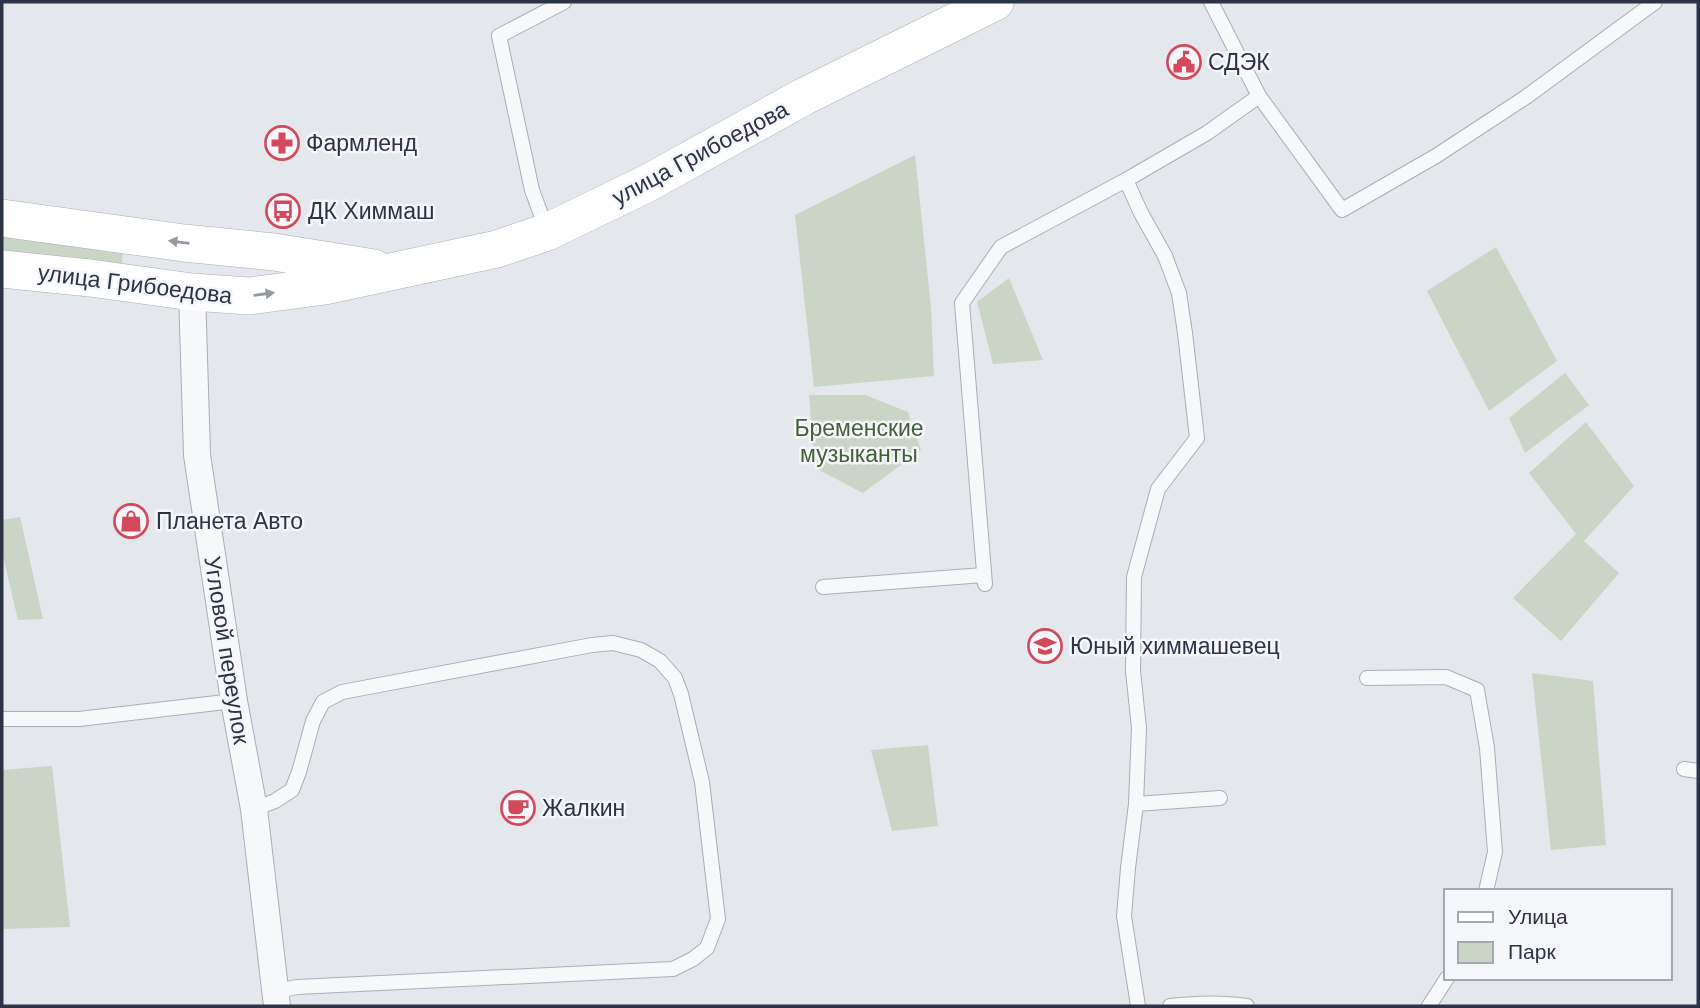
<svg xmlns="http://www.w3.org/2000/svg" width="1700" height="1008" viewBox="0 0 1700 1008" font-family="Helvetica,sans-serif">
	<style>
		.green { fill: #c9d6c5 }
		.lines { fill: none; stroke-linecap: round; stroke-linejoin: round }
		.lane-casing { stroke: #a9aeb7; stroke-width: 16 }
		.street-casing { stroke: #a9aeb7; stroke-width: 28 }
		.secondary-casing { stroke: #a9aeb7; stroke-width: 38 }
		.lane { stroke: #f7f8fa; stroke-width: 14 }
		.street { stroke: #f7f8fa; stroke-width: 26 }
		.secondary { stroke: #fff; stroke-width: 37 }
		.oneway { fill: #959aa2 }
		.labels { text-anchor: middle; stroke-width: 5; stroke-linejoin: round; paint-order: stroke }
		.poi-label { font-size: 23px; fill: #2b3445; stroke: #f4f6f9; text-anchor: start }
		.street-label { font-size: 23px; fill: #2b3445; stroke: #f4f6f9 }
		.park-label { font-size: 23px; fill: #3f6138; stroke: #f4f6f9 }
	</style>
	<rect width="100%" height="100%" fill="#e4e7ec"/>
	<g class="green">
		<path d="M 915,155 L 931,307 L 934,376 L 814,387 L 795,215 Z"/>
		<path d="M 2,227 L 124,243 L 121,271 L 2,258 Z"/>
		<path d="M 1496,247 L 1557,361 L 1489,411 L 1427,291 Z"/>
		<path d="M 1009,278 L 1043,360 L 993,364 L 977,302 Z"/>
		<path d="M 1565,373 L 1589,405 L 1525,453 L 1509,418 Z"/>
		<path d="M 809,395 L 865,395 L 908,412 L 921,450 L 863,493 L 815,468 Z"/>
		<path d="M 1586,422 L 1634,486 L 1584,541 L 1619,573 L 1561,641 L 1513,598 L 1576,534 L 1529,473 Z"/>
		<path d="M 20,517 L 43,619 L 18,620 L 2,552 L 2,520 Z"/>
		<path d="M 1532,673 L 1593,681 L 1606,845 L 1551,850 Z"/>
		<path d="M 928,745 L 938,826 L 892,831 L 871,750 Z"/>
		<path d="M 52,766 L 70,927 L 2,929 L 2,770 Z"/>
	</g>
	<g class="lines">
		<g class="lane-casing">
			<g id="lane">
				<path d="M 1211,2 L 1259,96 L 1342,210 L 1436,156 L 1526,97 L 1655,2"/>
				<path d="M 547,231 L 532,190 L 499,36 L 564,2"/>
				<path d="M 985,584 L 962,303 L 1001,247 L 1126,180"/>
				<path d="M 823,587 L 984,575"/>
				<path d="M 1367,678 L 1446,677 L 1477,690 L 1487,748 L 1495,852 L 1486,891"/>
				<path d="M 2,719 L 79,719 L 234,701"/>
				<path d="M 1684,769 L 1698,771"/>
				<path d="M 1136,804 L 1220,798"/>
				<path d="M 254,809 L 275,801 L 292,790 L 299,772 L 313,721 L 323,702 L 342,692 L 592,645 L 613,643 L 641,650 L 660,661 L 675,678 L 681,694 L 702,782 L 718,919 L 707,948 L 693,959 L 673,969 L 297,987 L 276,991"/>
				<path d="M 1138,1006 L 1124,916 L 1128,868 L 1136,804 L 1139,728 L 1133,671 L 1134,577 L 1158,489 L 1197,438 L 1185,333 L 1179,293 L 1165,256 L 1141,213 L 1126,180 L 1207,133 L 1259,96"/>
				<path d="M 1170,1006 C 1196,1003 1222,1002 1247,1006"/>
				<path d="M 1429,1006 L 1447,978"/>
			</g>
		</g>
		<g class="street-casing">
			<path id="street" d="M 192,292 L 197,455 L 234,701 L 254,809 L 277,1006"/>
		</g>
		<g class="secondary-casing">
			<g id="secondary">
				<path d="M 2,218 L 184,243 L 274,252 L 374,268"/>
				<path d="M 2,269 L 90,278 L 192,292 L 249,296 L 325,286 L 497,249 L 547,232 L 648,183 L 803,97 L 995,2"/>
			</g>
		</g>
		<use href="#lane" class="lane"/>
		<use href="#street" class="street"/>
		<use href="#secondary" class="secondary"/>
	</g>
	<defs><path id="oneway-solid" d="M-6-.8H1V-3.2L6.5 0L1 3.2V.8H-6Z" transform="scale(1.75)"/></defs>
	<g class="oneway">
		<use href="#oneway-solid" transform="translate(179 242) rotate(-173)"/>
		<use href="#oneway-solid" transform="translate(264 294) rotate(-8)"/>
	</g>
	<defs>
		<g id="civic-ring" transform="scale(1.75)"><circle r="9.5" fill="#f4f6f9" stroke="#d1495b" stroke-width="1.5"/><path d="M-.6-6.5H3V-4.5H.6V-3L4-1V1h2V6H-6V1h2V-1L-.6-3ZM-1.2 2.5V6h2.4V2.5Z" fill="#d1495b"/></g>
		<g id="pharmacy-ring" transform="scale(1.75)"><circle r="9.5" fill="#f4f6f9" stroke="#d1495b" stroke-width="1.5"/><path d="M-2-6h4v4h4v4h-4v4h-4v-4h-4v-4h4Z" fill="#d1495b"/></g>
		<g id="bus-ring" transform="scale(1.75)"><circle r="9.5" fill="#f4f6f9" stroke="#d1495b" stroke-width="1.5"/><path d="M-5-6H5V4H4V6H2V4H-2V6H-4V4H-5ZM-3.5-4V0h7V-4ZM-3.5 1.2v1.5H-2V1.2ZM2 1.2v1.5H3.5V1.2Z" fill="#d1495b"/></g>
		<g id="shop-ring" transform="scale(1.75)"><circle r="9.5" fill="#f4f6f9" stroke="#d1495b" stroke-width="1.5"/><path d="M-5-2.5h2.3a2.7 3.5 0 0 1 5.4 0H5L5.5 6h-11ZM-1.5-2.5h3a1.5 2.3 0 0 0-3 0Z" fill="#d1495b"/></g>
		<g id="school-ring" transform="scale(1.75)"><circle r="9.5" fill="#f4f6f9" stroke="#d1495b" stroke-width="1.5"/><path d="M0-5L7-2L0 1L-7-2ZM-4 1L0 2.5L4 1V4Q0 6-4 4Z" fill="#d1495b"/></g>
		<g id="cafe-ring" transform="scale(1.75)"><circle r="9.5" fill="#f4f6f9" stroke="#d1495b" stroke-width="1.5"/><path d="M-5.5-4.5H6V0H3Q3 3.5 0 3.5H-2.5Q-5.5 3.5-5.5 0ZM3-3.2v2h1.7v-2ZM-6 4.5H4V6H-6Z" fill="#d1495b"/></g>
	</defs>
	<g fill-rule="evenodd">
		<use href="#civic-ring" x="1184" y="62"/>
		<use href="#pharmacy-ring" x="282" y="143"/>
		<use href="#bus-ring" x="283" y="211"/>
		<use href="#shop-ring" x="131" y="521"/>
		<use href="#school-ring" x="1045" y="646"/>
		<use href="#cafe-ring" x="518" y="808"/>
	</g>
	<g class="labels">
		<g class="poi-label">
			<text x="1208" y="70">СДЭК</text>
			<text x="306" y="151">Фармленд</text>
			<text x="308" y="219">ДК Химмаш</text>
			<text x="156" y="529">Планета Авто</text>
			<text x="1070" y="654">Юный химмашевец</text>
			<text x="542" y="816">Жалкин</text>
		</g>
		<g class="street-label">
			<text transform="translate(700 153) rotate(-28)" y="8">улица Грибоедова</text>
			<text transform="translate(135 284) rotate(7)" y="8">улица Грибоедова</text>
			<text transform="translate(227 650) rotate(81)" y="8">Угловой переулок</text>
		</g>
		<g class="park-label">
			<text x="859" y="436">Бременские<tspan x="859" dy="26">музыканты</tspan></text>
		</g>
	</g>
	<rect width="1700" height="1008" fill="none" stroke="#2b3445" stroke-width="7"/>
	<rect x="1444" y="889" width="228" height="91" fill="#f4f6f9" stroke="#a4a8b1" stroke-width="2"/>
	<rect x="1458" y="912" width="35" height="10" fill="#ffffff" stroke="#a4a8b1" stroke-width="2"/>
	<text x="1508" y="924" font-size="21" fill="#2b3445">Улица</text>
	<rect x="1458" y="942" width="35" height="21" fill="#c9d6c5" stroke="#a4a8b1" stroke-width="2"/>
	<text x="1508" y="959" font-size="21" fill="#2b3445">Парк</text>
</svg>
